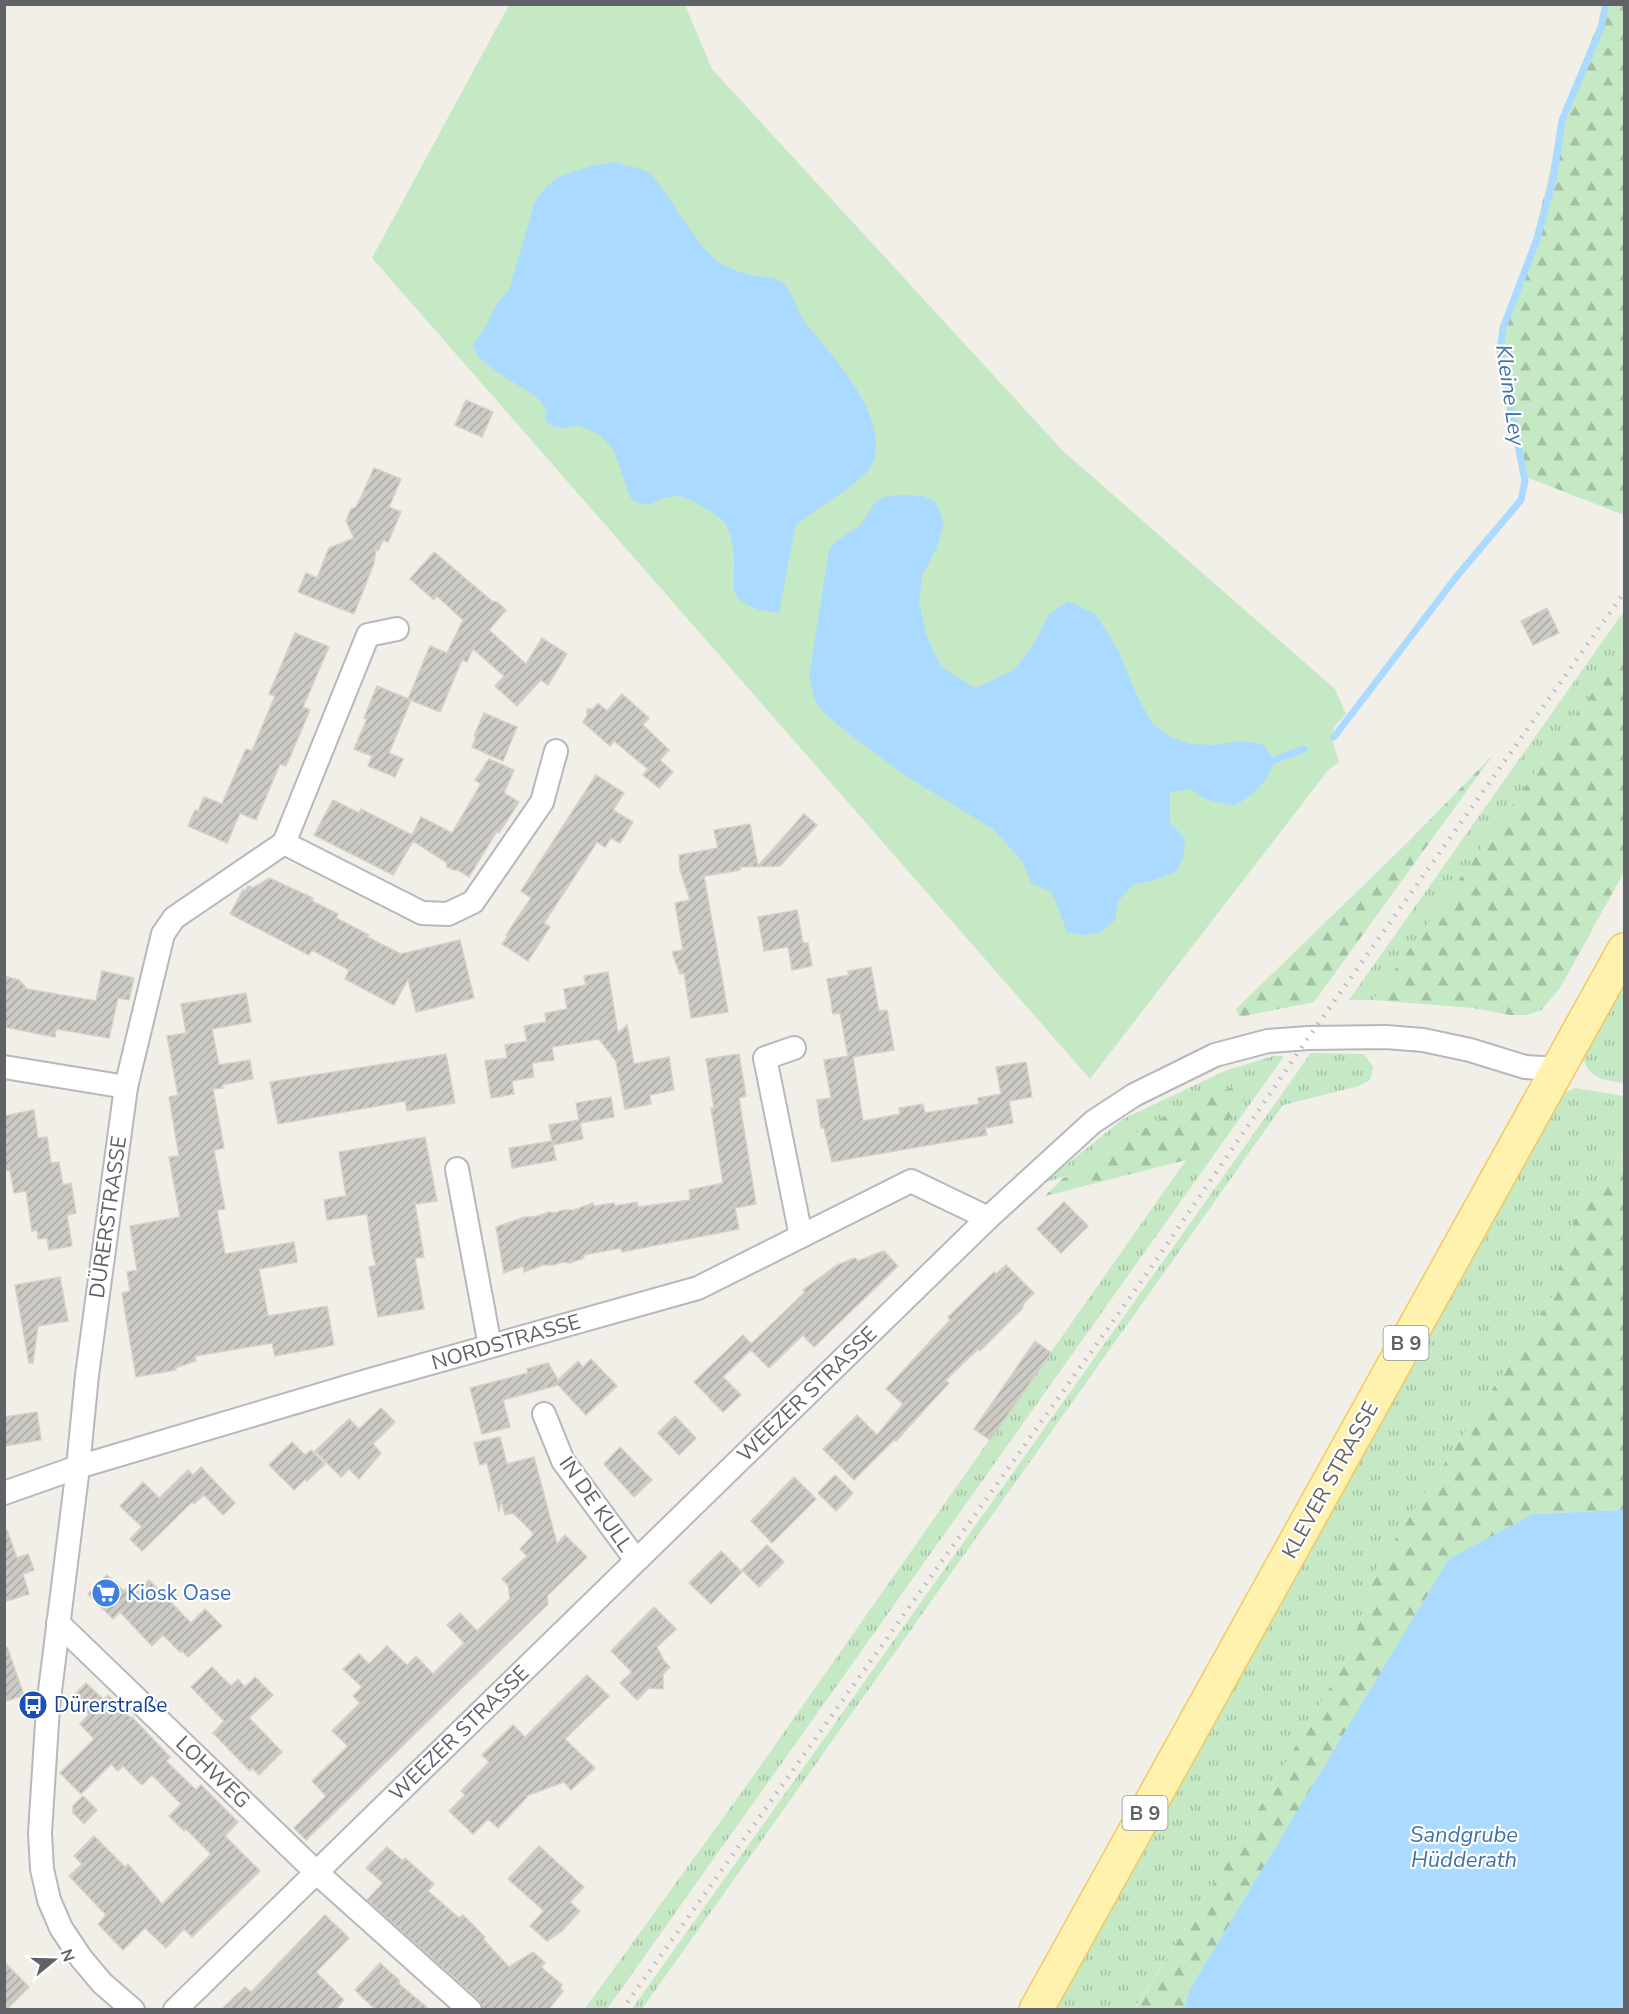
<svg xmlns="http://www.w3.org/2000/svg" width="1629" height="2014" viewBox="0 0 1629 2014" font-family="'Nunito Sans',sans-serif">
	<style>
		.grass { fill: url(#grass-tufts) }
		.forest { fill: url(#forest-firs) }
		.park { fill: #c5e8c5 }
		.water { fill: #aadaff }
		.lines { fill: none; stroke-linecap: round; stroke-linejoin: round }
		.stream { stroke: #aadaff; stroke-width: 7 }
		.building { fill: url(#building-hatch); stroke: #d6d1c6; stroke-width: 1.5 }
		.minor-casing { stroke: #b5b8bc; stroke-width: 26 }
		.primary-casing { stroke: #f2c960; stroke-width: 36 }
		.minor { stroke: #fff; stroke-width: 22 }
		.primary { stroke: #fff2af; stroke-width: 33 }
		.rail { stroke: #b6b7b8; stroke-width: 4.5; stroke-dasharray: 1.5 8; stroke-linecap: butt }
		.labels { text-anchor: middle; stroke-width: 4.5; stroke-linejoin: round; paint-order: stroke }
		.shield { fill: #fff; stroke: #8f9295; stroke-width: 1.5 }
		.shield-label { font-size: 20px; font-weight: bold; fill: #5f6368 }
		.street-label { font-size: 21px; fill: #5f6368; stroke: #fff }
		.shop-label { font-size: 21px; fill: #366cbe; stroke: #fff; text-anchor: start }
		.transit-label { font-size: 21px; fill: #164399; stroke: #fff; text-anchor: start }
		.water-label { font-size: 22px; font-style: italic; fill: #4174aa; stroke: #fff }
	</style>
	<defs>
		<pattern id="grass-tufts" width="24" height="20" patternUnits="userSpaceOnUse" patternTransform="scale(1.5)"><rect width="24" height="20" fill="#c5e8c5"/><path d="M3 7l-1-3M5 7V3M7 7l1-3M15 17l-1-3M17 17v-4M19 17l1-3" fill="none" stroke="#a3c0a4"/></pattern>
		<pattern id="forest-firs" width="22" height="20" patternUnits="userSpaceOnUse" patternTransform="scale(1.5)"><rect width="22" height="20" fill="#c5e8c5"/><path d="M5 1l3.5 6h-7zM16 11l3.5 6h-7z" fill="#a3c0a4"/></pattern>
		<pattern id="building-hatch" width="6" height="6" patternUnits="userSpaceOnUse" patternTransform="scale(1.5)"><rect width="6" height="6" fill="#cccac5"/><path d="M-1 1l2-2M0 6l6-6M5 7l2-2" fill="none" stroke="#a9a8a4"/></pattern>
	</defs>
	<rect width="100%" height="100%" fill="#f1efe8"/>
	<g class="grass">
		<path d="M 1624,611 L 1624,644 L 1595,689 L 1373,1000 L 1349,1000 Z"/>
		<path d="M 1624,978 L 1624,1083 C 1605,1080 1587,1079 1583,1056 Z"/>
		<path d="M 1311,1053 L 1364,1054 L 1373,1067 L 1370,1080 L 1359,1086 L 1283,1105 L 642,2009 L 632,2009 Z"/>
		<path d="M 1274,1056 L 1284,1056 L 607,2009 L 584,2010 L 749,1782 L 1186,1160 L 1217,1136 L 1257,1079 L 1210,1095 L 1168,1114 L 1126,1139 L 1084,1172 L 1045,1182 L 1123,1119 L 1227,1070 Z"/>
		<path d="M 1575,1088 L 1624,1096 L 1624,1153 L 1591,1185 L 1566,1240 L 1552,1297 L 1376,1569 L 1349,1655 L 1227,1863 L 1134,2009 L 1053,2010 L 1560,1098 L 1564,1093 Z"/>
	</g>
	<g class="forest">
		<path d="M 1603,5 L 1624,5 L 1624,515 L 1521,475 L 1499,372 L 1497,348 L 1501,327 L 1533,241 L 1549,176 L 1560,118 L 1598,24 Z"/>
		<path d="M 1624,644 L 1624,872 L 1560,988 L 1541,1010 L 1527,1015 L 1510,1015 L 1473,1008 L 1373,1000 L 1595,689 Z"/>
		<path d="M 1492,756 L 1314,1002 L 1239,1017 L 1236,1009 L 1407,843 Z"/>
		<path d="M 1259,1078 L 1217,1136 L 1186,1160 L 1045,1196 L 1063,1178 L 1084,1172 L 1126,1139 L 1168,1114 L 1210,1095 Z"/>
		<path d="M 1624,1153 L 1624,1510 L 1533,1514 L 1189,1991 L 1184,2009 L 1134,2010 L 1227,1863 L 1349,1655 L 1376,1569 L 1552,1297 L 1566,1240 L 1591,1185 Z"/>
	</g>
	<path class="park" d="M 509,5 L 685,5 L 712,69 L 1063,451 L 1335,689 L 1346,714 L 1335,726 L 1331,736 L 1339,762 L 1329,769 L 1090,1079 L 372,258 Z"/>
	<g class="water">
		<path d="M 614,162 C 624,165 640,167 649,173 C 655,177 661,188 666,194 C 680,213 698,245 715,259 C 724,267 736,271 748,274 C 758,277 774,276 783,283 C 793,292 796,311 805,322 C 832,357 887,411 874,460 C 867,483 814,507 795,527 L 779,613 C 764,612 736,606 734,588 C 733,572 736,559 732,542 C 730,535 729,527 723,521 C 716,513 686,495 676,496 C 656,496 649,515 630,497 L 614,450 L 600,435 L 579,425 L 562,428 L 552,426 L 545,420 L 547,411 C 544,407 541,403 538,399 C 522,384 476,366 473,345 L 486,326 L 497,303 L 509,290 L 535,201 L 547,186 L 558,177 L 594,165 Z"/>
		<path d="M 903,495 L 923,496 L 936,502 L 944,524 L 936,549 L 922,576 L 919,602 L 926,634 L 941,667 L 975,688 L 1014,670 L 1033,645 L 1049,614 L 1068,601 L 1095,614 L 1105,629 L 1118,650 L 1138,698 L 1153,724 L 1170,737 L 1191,744 L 1211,745 L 1241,741 L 1263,744 L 1274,760 C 1268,784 1254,794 1234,806 L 1205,799 L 1191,789 L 1170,792 L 1170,823 L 1185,839 L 1183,857 L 1176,872 L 1151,881 L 1134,884 L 1118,901 L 1115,920 L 1100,933 L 1083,935 L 1067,932 L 1052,892 L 1031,883 L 1023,862 L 993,829 L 903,774 L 853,737 L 825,714 L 815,700 L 809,677 L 829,551 L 836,541 L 861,525 L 874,504 L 883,497 Z"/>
		<path d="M 1624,1510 L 1624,2009 L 1184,2009 L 1189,1991 L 1449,1559 L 1533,1514 Z"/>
	</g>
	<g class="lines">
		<g class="stream">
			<path d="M 1334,737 L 1457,576 L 1521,500 L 1525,481 L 1500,351 L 1503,328 L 1537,239 L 1553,180 L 1562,120 L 1601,28 L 1606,4"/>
			<path d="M 1274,760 L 1304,749"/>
		</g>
	</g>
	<g class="building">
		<path d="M 466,400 L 493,412 L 482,437 L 455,425 Z"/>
		<path d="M 374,468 L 401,479 L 389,507 L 401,512 L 388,542 L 383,540 L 378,551 L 376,549 L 374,563 L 354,614 L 298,592 L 306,573 L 317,578 L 329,548 L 354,538 L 346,521 L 351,509 L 356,507 L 362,495 Z"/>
		<path d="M 434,552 L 492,601 L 497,602 L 506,610 L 489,630 L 526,664 L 542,638 L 567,654 L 548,685 L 541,680 L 517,706 L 495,686 L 504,676 L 473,649 L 467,662 L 462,660 L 440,712 L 408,699 L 430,646 L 447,653 L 463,620 L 437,596 L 434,600 L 410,579 Z"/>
		<path d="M 1547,608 L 1559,633 L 1533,645 L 1521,621 Z"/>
		<path d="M 295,633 L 329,647 L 303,707 L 310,710 L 286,766 L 280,764 L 256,820 L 240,813 L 227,843 L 188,826 L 195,810 L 198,811 L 204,797 L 222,804 L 246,749 L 252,751 L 275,696 L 269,694 Z"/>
		<path d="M 377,686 L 411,700 L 389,753 L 403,759 L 395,777 L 368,766 L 372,756 L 354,749 L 367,719 L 364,718 Z"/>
		<path d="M 622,694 L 649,718 L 643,725 L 669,750 L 660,760 L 673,772 L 659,788 L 643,775 L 648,769 L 614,741 L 610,746 L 583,722 L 587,716 L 587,709 L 593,709 L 598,703 L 607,711 Z"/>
		<path d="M 484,713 L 517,727 L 503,761 L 472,747 L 476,737 L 474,736 Z"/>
		<path d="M 489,759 L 514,770 L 504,793 L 519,802 L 499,833 L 497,831 L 469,877 L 458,870 L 453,870 L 447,867 L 446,862 L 413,841 L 393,875 L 314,835 L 333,800 L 359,813 L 361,809 L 412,835 L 421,817 L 452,833 L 481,784 L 475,780 Z"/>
		<path d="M 596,775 L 624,793 L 613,810 L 633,822 L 620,843 L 611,838 L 605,847 L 597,842 L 544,923 L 550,927 L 528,961 L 502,944 L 508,936 L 506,935 L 531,898 L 521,891 Z"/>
		<path d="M 804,814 L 817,825 L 780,866 L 740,867 L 740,870 L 704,876 L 728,1012 L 691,1018 L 684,973 L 680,974 L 672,952 L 683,950 L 675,903 L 690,900 L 680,870 L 679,855 L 718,848 L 714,830 L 750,824 L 758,866 Z"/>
		<path d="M 269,878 L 313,898 L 312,901 L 338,914 L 336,918 L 369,935 L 367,937 L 401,954 L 460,940 L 474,998 L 416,1012 L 408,979 L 394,1005 L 345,979 L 349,970 L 312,950 L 309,955 L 230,914 L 243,890 L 245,891 L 248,886 L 253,888 Z"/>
		<path d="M 797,910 L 803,943 L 808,943 L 812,966 L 792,970 L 788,947 L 764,951 L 758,917 Z"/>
		<path d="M 871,967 L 879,1011 L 887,1010 L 894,1050 L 853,1057 L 863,1121 L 900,1114 L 899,1108 L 923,1104 L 925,1113 L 979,1104 L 978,1098 L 1001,1094 L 996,1067 L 1026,1062 L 1032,1097 L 1009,1101 L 1013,1123 L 985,1128 L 987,1135 L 832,1162 L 824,1128 L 821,1128 L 817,1100 L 831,1098 L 824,1060 L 848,1056 L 840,1013 L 833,1014 L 827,979 L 849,975 L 848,971 Z"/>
		<path d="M 102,971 L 134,978 L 129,1000 L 118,998 L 109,1038 L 56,1029 L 55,1037 L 4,1027 L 4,976 L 19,980 L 27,989 L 96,1001 Z"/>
		<path d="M 608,972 L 618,1033 L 627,1025 L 634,1064 L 669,1057 L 674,1090 L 650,1095 L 651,1104 L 625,1109 L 616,1061 L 599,1039 L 552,1047 L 554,1060 L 532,1063 L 534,1077 L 512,1081 L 514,1094 L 491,1098 L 485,1061 L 507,1058 L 505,1045 L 527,1041 L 524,1026 L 546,1022 L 545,1013 L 567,1009 L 564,989 L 586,985 L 584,976 Z"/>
		<path d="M 246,993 L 251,1022 L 212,1029 L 219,1065 L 250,1060 L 253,1079 L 222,1085 L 223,1088 L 213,1089 L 224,1148 L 214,1150 L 225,1209 L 217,1210 L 225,1254 L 294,1242 L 297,1262 L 259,1269 L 268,1316 L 327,1306 L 334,1345 L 275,1356 L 272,1343 L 195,1356 L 196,1361 L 175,1368 L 176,1370 L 136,1377 L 122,1293 L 130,1291 L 127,1272 L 137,1270 L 130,1226 L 180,1217 L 169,1157 L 179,1156 L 169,1097 L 178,1095 L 167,1036 L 186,1033 L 181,1004 Z"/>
		<path d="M 446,1054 L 455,1103 L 407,1111 L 405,1101 L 278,1124 L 270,1082 Z"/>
		<path d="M 739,1054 L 746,1096 L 739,1098 L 756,1204 L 735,1208 L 739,1229 L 622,1252 L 621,1248 L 583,1255 L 584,1258 L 570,1263 L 563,1262 L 553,1265 L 543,1265 L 524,1272 L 523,1266 L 504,1273 L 496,1227 L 525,1217 L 535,1217 L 549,1212 L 555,1213 L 563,1210 L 574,1210 L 593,1203 L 594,1206 L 614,1203 L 615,1206 L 637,1202 L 638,1207 L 690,1200 L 689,1190 L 723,1183 L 711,1108 L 714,1108 L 706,1059 Z"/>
		<path d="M 611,1097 L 614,1117 L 580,1123 L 583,1139 L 553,1145 L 556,1160 L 512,1168 L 509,1148 L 552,1141 L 549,1125 L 579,1120 L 576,1103 Z"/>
		<path d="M 34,1110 L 38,1138 L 47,1137 L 51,1163 L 59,1162 L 63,1185 L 71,1183 L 76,1213 L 67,1215 L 72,1246 L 49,1250 L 47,1238 L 38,1239 L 37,1230 L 32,1231 L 26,1191 L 14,1193 L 10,1170 L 4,1171 L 4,1116 Z"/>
		<path d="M 425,1137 L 437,1201 L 415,1204 L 424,1257 L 415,1258 L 424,1309 L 378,1317 L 369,1267 L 376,1265 L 373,1255 L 367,1214 L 327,1220 L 324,1200 L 346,1196 L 339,1152 Z"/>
		<path d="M 1064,1202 L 1088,1226 L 1061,1253 L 1037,1229 Z"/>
		<path d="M 884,1251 L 898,1266 L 814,1347 L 803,1335 L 769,1368 L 751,1350 L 723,1377 L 741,1395 L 723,1412 L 694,1382 L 743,1335 L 751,1344 L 805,1292 L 803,1290 L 837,1265 L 855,1258 L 858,1261 Z"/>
		<path d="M 1006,1265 L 1034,1293 L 1023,1304 L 1023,1308 L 980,1351 L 978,1349 L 946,1380 L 949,1383 L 896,1441 L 894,1440 L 854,1480 L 823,1449 L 857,1415 L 877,1435 L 903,1404 L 886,1389 L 950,1320 L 948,1317 L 994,1272 L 996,1274 Z"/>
		<path d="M 60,1277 L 68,1321 L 38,1326 L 33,1363 L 29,1363 L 15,1285 Z"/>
		<path d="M 1035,1341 L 1051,1353 L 990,1440 L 974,1429 Z"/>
		<path d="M 591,1359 L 617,1386 L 586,1415 L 558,1385 L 503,1400 L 510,1427 L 482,1434 L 470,1388 L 528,1373 L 527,1369 L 548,1363 L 558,1380 L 578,1361 L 583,1367 Z"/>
		<path d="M 381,1408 L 395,1422 L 373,1444 L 381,1453 L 359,1479 L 349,1469 L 341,1477 L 315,1451 L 349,1419 L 359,1429 Z"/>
		<path d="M 37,1412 L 41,1440 L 4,1446 L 4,1417 Z"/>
		<path d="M 675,1416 L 696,1438 L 679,1455 L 658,1433 Z"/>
		<path d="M 500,1437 L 507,1464 L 534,1457 L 557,1544 L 565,1535 L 587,1557 L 547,1596 L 548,1604 L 306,1840 L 294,1828 L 326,1796 L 312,1781 L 348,1746 L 332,1731 L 360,1703 L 353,1696 L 362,1687 L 343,1669 L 359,1654 L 369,1664 L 387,1646 L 407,1665 L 416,1656 L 433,1674 L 464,1643 L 447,1625 L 460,1613 L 477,1631 L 510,1599 L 508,1585 L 502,1579 L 527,1556 L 520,1549 L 534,1534 L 513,1513 L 505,1515 L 501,1500 L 499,1512 L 487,1463 L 480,1465 L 474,1443 Z"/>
		<path d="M 292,1442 L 305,1455 L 311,1450 L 325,1464 L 307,1481 L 305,1479 L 294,1490 L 269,1465 Z"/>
		<path d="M 620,1447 L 652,1480 L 634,1497 L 604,1464 Z"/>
		<path d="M 201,1467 L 235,1503 L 223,1515 L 204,1495 L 194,1504 L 192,1502 L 142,1551 L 130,1539 L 142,1527 L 120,1506 L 143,1482 L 159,1498 L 188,1470 L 193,1475 Z"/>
		<path d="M 835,1475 L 853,1493 L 836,1511 L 818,1493 Z"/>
		<path d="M 794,1477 L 816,1499 L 772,1543 L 751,1521 Z"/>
		<path d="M 7,1530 L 17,1558 L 28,1554 L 34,1570 L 23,1574 L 29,1594 L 4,1602 L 4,1531 Z"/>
		<path d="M 767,1545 L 784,1562 L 759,1587 L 742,1570 Z"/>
		<path d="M 721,1551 L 742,1572 L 711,1604 L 689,1583 Z"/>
		<path d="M 107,1575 L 124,1591 L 126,1589 L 133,1596 L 149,1580 L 191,1623 L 205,1609 L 222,1626 L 188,1657 L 182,1651 L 180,1652 L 163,1635 L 152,1646 L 120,1612 L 113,1619 L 88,1594 Z"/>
		<path d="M 654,1607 L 676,1629 L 657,1647 L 664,1661 L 670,1667 L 663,1674 L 663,1689 L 649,1688 L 637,1700 L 620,1683 L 632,1672 L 611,1651 Z"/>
		<path d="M 4,1647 L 7,1647 L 24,1695 L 4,1702 Z"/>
		<path d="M 212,1667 L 231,1686 L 238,1679 L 245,1687 L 255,1677 L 273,1695 L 249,1718 L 282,1752 L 259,1775 L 252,1768 L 250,1771 L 213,1733 L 224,1721 L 191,1687 Z"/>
		<path d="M 587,1675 L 609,1696 L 565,1739 L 595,1768 L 571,1790 L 564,1782 L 526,1796 L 527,1797 L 498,1828 L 488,1819 L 473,1834 L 449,1811 L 465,1795 L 461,1791 L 489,1762 L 482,1755 L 513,1725 L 525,1737 Z"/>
		<path d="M 86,1683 L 104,1700 L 108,1695 L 131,1718 L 132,1717 L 170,1757 L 166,1761 L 196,1790 L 201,1785 L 238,1822 L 225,1836 L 260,1871 L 192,1937 L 184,1929 L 166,1948 L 145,1928 L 123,1950 L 98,1924 L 106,1915 L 69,1876 L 82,1864 L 74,1856 L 94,1836 L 125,1867 L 128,1864 L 162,1904 L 211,1854 L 186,1829 L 184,1831 L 169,1816 L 181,1804 L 152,1775 L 142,1785 L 123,1766 L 118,1771 L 111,1764 L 81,1794 L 60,1773 L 94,1739 L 80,1724 L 89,1714 L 72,1697 Z"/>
		<path d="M 83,1796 L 97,1810 L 84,1824 L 73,1813 L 73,1806 Z"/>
		<path d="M 539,1846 L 584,1887 L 570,1902 L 580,1911 L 561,1932 L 547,1941 L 530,1926 L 544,1911 L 508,1879 Z"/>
		<path d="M 387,1847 L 403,1861 L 405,1858 L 434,1884 L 428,1891 L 459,1918 L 463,1915 L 485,1937 L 483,1939 L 509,1967 L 533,1952 L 545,1963 L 541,1967 L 562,1985 L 560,1988 L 563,1991 L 548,2010 L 483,2010 L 479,2000 L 367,1900 L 383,1883 L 366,1868 Z"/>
		<path d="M 325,1915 L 349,1938 L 316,1972 L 344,2000 L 335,2010 L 221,2010 L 245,1987 L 251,1992 Z"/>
		<path d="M 4,1962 L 29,1987 L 6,2010 L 4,2010 Z"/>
		<path d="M 380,1963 L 400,1981 L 398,1983 L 430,2010 L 376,2010 L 355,1990 Z"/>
	</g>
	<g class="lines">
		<g class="minor-casing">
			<g id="minor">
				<path d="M 284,843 L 422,913 L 448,914 L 473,902 L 542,802 L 556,751"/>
				<path d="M 794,1048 L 765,1058 L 801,1236"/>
				<path d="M 4,1067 L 126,1087"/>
				<path d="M 457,1169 L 490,1346"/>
				<path d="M 544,1414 L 563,1461 L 636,1560"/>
				<path d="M 4,1493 L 78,1467 L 370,1380 L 698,1288 L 911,1181 L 988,1218"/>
				<path d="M 58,1623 L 316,1872 L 470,2010"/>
				<path d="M 133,2010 L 102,1983 L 81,1958 L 61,1928 L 49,1900 L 42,1869 L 40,1833 L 48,1707 L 78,1467 L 87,1375 L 126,1087 L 163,934 L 174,918 L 284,843 L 368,635 L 397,629"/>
				<path d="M 175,2010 L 988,1218 L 1093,1122 L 1134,1095 L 1215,1055 L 1268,1041 L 1308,1038 L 1386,1037 L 1423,1040 L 1470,1050 L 1525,1067 L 1558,1069"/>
			</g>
		</g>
		<g class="primary-casing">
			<path id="primary" d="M 1036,2010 L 1624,950"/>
		</g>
		<use href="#minor" class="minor"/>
		<use href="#primary" class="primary"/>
		<path class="rail" d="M 622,2010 L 1148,1272 L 1308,1038 L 1624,593"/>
	</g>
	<defs>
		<g id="supermarket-disc" transform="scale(1.5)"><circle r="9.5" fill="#3f7fe0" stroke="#fff"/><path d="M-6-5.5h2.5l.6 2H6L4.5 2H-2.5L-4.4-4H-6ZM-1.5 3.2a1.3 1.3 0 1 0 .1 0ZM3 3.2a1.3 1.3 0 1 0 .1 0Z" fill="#fff"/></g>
		<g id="bus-disc" transform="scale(1.5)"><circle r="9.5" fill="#1a4fb4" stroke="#fff"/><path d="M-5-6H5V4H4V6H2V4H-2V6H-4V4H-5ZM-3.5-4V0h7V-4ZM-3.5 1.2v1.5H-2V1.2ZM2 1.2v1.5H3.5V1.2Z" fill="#fff"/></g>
	</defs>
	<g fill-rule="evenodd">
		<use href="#supermarket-disc" x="106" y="1593"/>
		<use href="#bus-disc" x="33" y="1705"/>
	</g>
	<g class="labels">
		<g class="shield">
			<rect x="1383.5" y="1326" width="45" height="34" rx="4.5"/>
			<rect x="1122.5" y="1796" width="45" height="34" rx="4.5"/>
		</g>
		<g class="shield-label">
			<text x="1406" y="1350">B 9</text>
			<text x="1145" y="1820">B 9</text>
		</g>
		<g class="street-label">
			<text transform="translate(108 1217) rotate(-82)" y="7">DÜRERSTRASSE</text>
			<text transform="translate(506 1342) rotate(-16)" y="7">NORDSTRASSE</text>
			<text transform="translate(807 1394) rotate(-44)" y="7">WEEZER STRASSE</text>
			<text transform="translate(1330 1480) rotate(-61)" y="7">KLEVER STRASSE</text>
			<text transform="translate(596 1504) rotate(55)" y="7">IN DE KULL</text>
			<text transform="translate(459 1733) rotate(-44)" y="7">WEEZER STRASSE</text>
			<text transform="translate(213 1772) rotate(44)" y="7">LOHWEG</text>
		</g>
		<g class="shop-label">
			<text x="127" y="1600">Kiosk Oase</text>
		</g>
		<g class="transit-label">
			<text x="54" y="1712">Dürerstraße</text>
		</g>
		<g class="water-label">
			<text transform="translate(1511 395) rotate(82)" y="8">Kleine Ley</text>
			<text x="1464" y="1842">Sandgrube<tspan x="1464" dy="25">Hüdderath</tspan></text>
		</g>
	</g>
	<rect width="1629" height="2014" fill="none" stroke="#5f6368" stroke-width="12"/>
	<g transform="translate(54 1960) rotate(71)" stroke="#ffffff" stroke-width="4.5" paint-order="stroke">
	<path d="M0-4.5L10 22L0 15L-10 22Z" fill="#5f6368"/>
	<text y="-9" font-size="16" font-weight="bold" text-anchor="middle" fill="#5f6368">N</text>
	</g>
</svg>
